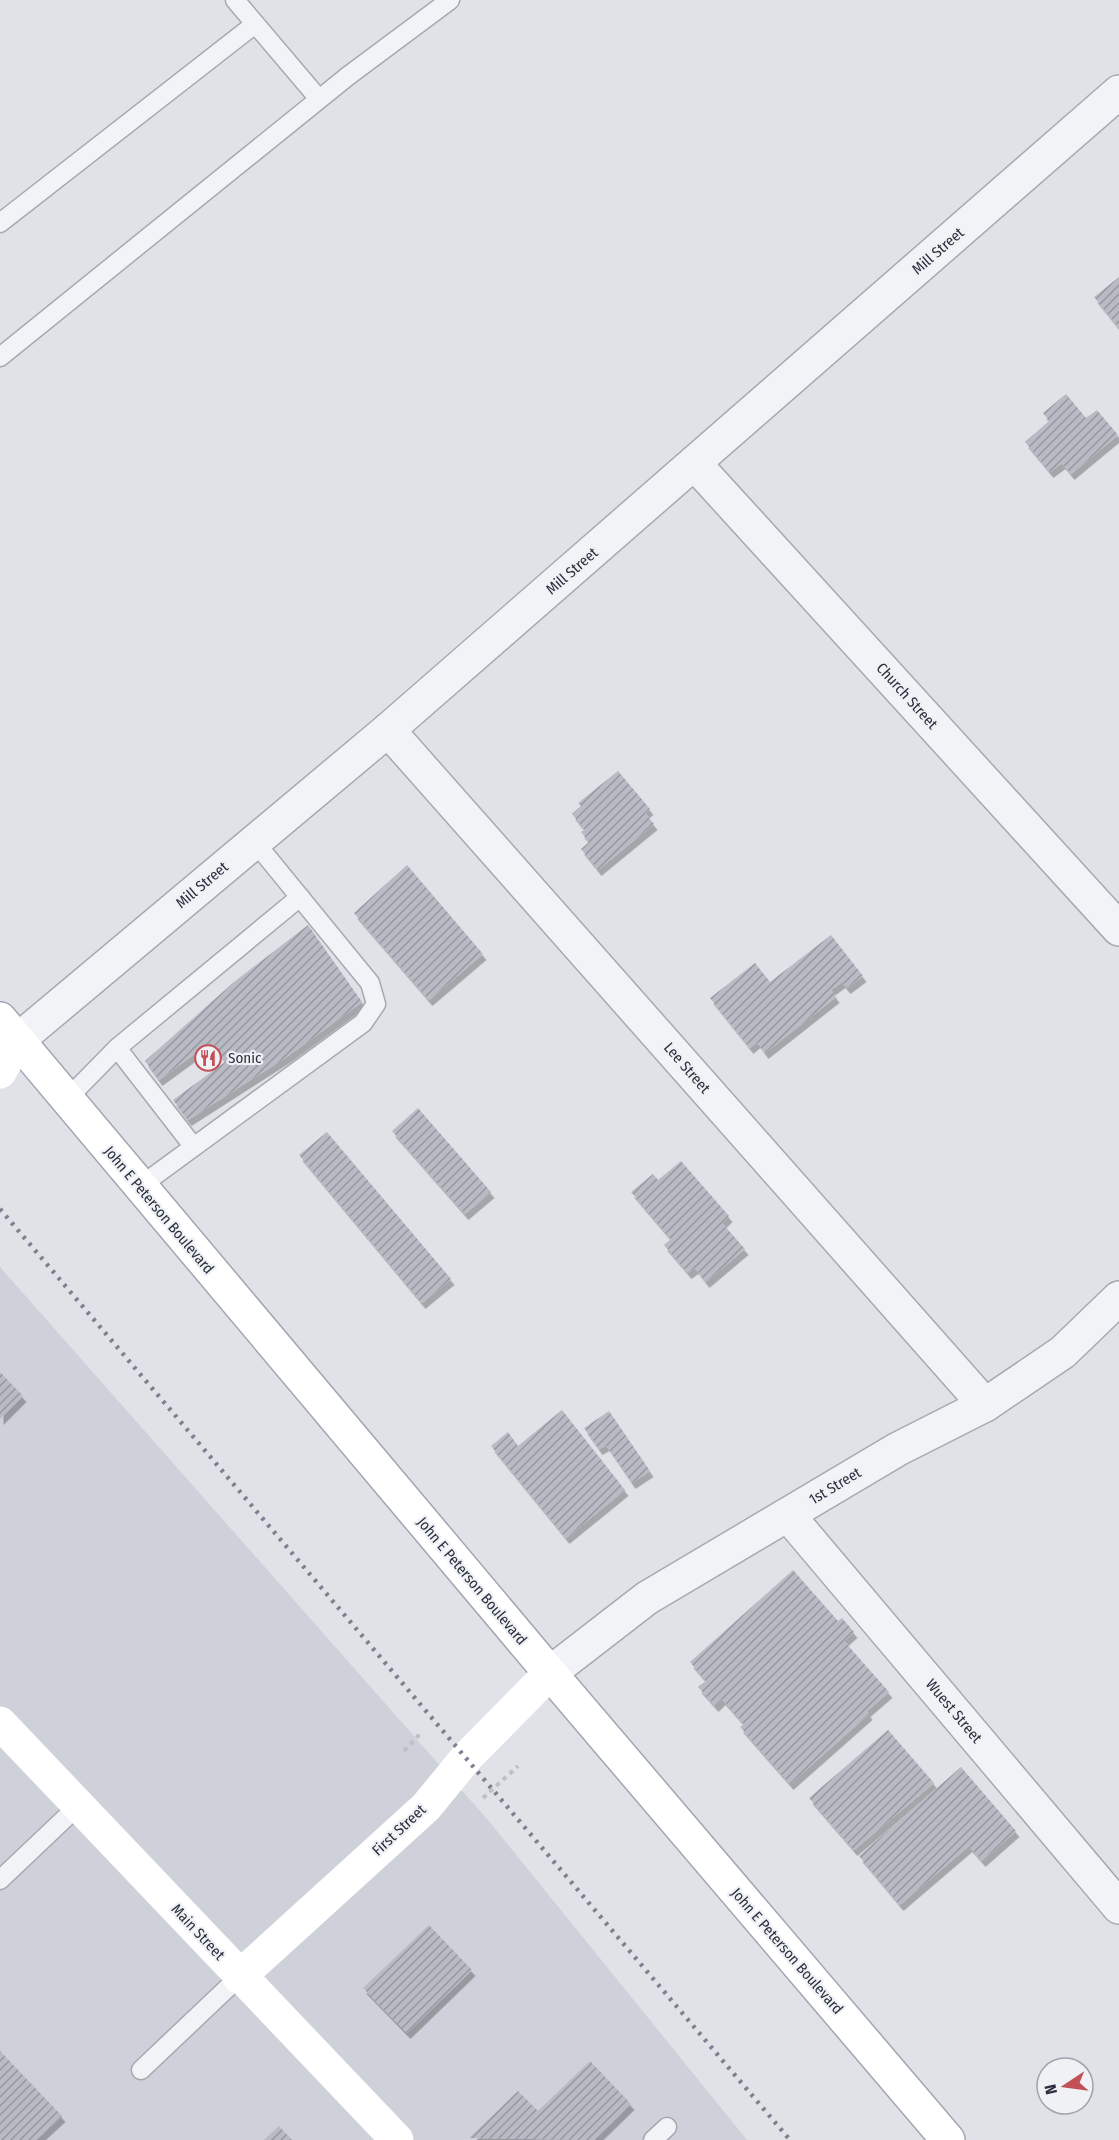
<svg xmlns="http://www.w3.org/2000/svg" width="1119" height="2140" viewBox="0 0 1119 2140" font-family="'Fira Sans Condensed',sans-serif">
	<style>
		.built { fill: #ced1d9 }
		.building { fill: url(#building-hatch); filter: url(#shadow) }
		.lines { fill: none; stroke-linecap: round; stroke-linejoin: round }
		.lane-casing { stroke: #a6a9b2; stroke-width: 21 }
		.street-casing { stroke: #a6a9b2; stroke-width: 36 }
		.primary-casing { stroke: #a0a6b2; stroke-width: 36 }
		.path { stroke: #bec0c6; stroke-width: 4; stroke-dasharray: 4.5 4.5; stroke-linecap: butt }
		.lane { stroke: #f2f3f6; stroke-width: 18 }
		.street { stroke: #f2f3f6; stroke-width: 33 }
		.secondary { stroke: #fff; stroke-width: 33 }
		.primary { stroke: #fff; stroke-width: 33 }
		.rail { stroke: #7b8190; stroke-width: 4.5; stroke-dasharray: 3 6; stroke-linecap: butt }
		.labels { text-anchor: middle; stroke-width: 4.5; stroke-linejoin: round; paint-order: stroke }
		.street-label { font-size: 15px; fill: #2a2f3e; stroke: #eff1f5 }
		.poi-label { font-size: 15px; fill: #2a2f3e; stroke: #eff1f5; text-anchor: start }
	</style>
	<defs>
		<pattern id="building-hatch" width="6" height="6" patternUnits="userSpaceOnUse" patternTransform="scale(1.5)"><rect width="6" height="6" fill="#b8bbc4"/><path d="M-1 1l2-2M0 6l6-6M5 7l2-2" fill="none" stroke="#9698a1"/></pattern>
		<filter id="shadow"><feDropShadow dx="3.5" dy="6" stdDeviation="0" flood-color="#0004"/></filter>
	</defs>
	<rect width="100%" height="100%" fill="#e0e2e8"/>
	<path class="built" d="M 0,1267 L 488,1820 L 747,2140 L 0,2140 Z"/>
	<g class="building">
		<path d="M 1119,277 L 1119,328 L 1094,297 Z"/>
		<path d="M 1066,394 L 1086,418 L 1097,410 L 1118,435 L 1071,474 L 1062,463 L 1050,472 L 1025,442 L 1049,421 L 1043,413 Z"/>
		<path d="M 618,771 L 650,809 L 645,813 L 654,824 L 598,870 L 581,849 L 589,842 L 581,832 L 585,830 L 572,814 L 581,806 L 578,803 Z"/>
		<path d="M 407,865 L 483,954 L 429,1000 L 354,913 Z"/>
		<path d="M 308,925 L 362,1002 L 288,1056 L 188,1120 L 173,1100 L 225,1062 L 211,1042 L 159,1080 L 145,1061 L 234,982 Z"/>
		<path d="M 831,935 L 863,976 L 847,988 L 842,982 L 831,990 L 836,997 L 765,1053 L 757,1042 L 750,1048 L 710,998 L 755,963 L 770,982 Z"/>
		<path d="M 418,1108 L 491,1192 L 465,1214 L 392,1131 Z"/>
		<path d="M 327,1132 L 451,1279 L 422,1303 L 299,1155 Z"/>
		<path d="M 681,1161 L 729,1216 L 722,1223 L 745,1249 L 706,1282 L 695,1268 L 688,1273 L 664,1245 L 671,1239 L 631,1192 L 653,1174 L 658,1180 Z"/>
		<path d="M 0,1372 L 23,1396 L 0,1419 Z"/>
		<path d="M 562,1410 L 625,1490 L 566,1538 L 491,1446 L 508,1432 L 518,1446 Z"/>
		<path d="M 609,1411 L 650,1471 L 632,1483 L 606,1445 L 599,1449 L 584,1428 Z"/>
		<path d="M 793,1570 L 838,1621 L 842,1618 L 854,1632 L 844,1641 L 889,1692 L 867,1711 L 869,1714 L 790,1784 L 740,1727 L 744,1724 L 722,1699 L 715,1706 L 698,1687 L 706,1681 L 690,1662 Z"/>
		<path d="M 888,1730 L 934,1783 L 854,1850 L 809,1798 Z"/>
		<path d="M 961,1767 L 1016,1831 L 982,1861 L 969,1846 L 900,1905 L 859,1856 Z"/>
		<path d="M 429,1925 L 472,1970 L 407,2033 L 363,1988 Z"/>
		<path d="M 0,2051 L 62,2116 L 36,2140 L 0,2140 Z"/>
		<path d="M 590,2061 L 631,2104 L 594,2140 L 469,2138 L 518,2091 L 538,2111 Z"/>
		<path d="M 279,2126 L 292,2140 L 264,2140 Z"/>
	</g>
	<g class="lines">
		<g class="lane-casing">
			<g id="lane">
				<path d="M 235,0 L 319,99"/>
				<path d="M 0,223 L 255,24"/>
				<path d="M 0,357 L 348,76 L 450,0"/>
				<path d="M 117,1048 L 300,897"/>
				<path d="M 66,1100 L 117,1048 L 193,1146"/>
				<path d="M 139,1187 L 363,1023 L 376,1004 L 370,983 L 254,841"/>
				<path d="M 0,1880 L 79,1805"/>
				<path d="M 141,2070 L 239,1977"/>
				<path d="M 653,2140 L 667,2127"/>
			</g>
		</g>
		<g class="street-casing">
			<g id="street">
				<path d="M 695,464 L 1119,929"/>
				<path d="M 388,730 L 985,1405"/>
				<path d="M 18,1040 L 388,730 L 1119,92"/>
				<path d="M 788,1515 L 1119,1907"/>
				<path d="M 550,1673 L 647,1598 L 898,1449 L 985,1405 L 1063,1352 L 1119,1298"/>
			</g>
		</g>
		<g class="primary-casing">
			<path id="primary" d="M 0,1019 L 550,1673 L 948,2140"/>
		</g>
		<g class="path">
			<path d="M 404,1751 L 421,1733"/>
			<path d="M 483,1798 L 518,1766"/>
		</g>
		<use href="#lane" class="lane"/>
		<use href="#street" class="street"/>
		<g class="secondary">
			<path d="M 0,1072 L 18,1040"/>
			<path d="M 0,1723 L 397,2140"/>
			<path d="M 239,1977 L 426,1807 L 467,1757 L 550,1673"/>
		</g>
		<use href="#primary" class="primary"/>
		<path class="rail" d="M 0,1209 L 790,2140"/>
	</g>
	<defs>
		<g id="restaurant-ring" transform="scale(1.35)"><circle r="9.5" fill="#eff1f5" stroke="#c34f57" stroke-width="1.5"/><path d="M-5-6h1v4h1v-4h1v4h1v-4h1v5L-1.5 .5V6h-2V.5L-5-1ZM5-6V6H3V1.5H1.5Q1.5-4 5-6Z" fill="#c34f57"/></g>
	</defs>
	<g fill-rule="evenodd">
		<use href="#restaurant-ring" x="208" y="1058"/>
	</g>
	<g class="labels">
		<g class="street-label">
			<text transform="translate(938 251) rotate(-41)" y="5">Mill Street</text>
			<text transform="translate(572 571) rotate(-41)" y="5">Mill Street</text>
			<text transform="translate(907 696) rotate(48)" y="5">Church Street</text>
			<text transform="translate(202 885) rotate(-40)" y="5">Mill Street</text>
			<text transform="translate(687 1068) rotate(49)" y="5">Lee Street</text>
			<text transform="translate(159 1210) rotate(50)" y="5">John E Peterson Boulevard</text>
			<text transform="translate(835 1486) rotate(-31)" y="5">1st Street</text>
			<text transform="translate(472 1581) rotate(50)" y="5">John E Peterson Boulevard</text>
			<text transform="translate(954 1711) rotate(50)" y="5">Wuest Street</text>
			<text transform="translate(399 1830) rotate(-43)" y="5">First Street</text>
			<text transform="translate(198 1932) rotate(47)" y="5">Main Street</text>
			<text transform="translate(787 1951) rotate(49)" y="5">John E Peterson Boulevard</text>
		</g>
		<g class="poi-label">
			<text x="228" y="1063">Sonic</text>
		</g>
	</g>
	<g transform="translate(1065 2086) rotate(257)"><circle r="28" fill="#eff1f5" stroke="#a0a3ac" stroke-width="1.5"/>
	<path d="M0-4.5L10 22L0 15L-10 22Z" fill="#c34f57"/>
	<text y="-9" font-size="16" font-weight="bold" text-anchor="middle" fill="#2a2f3e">N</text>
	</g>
</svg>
